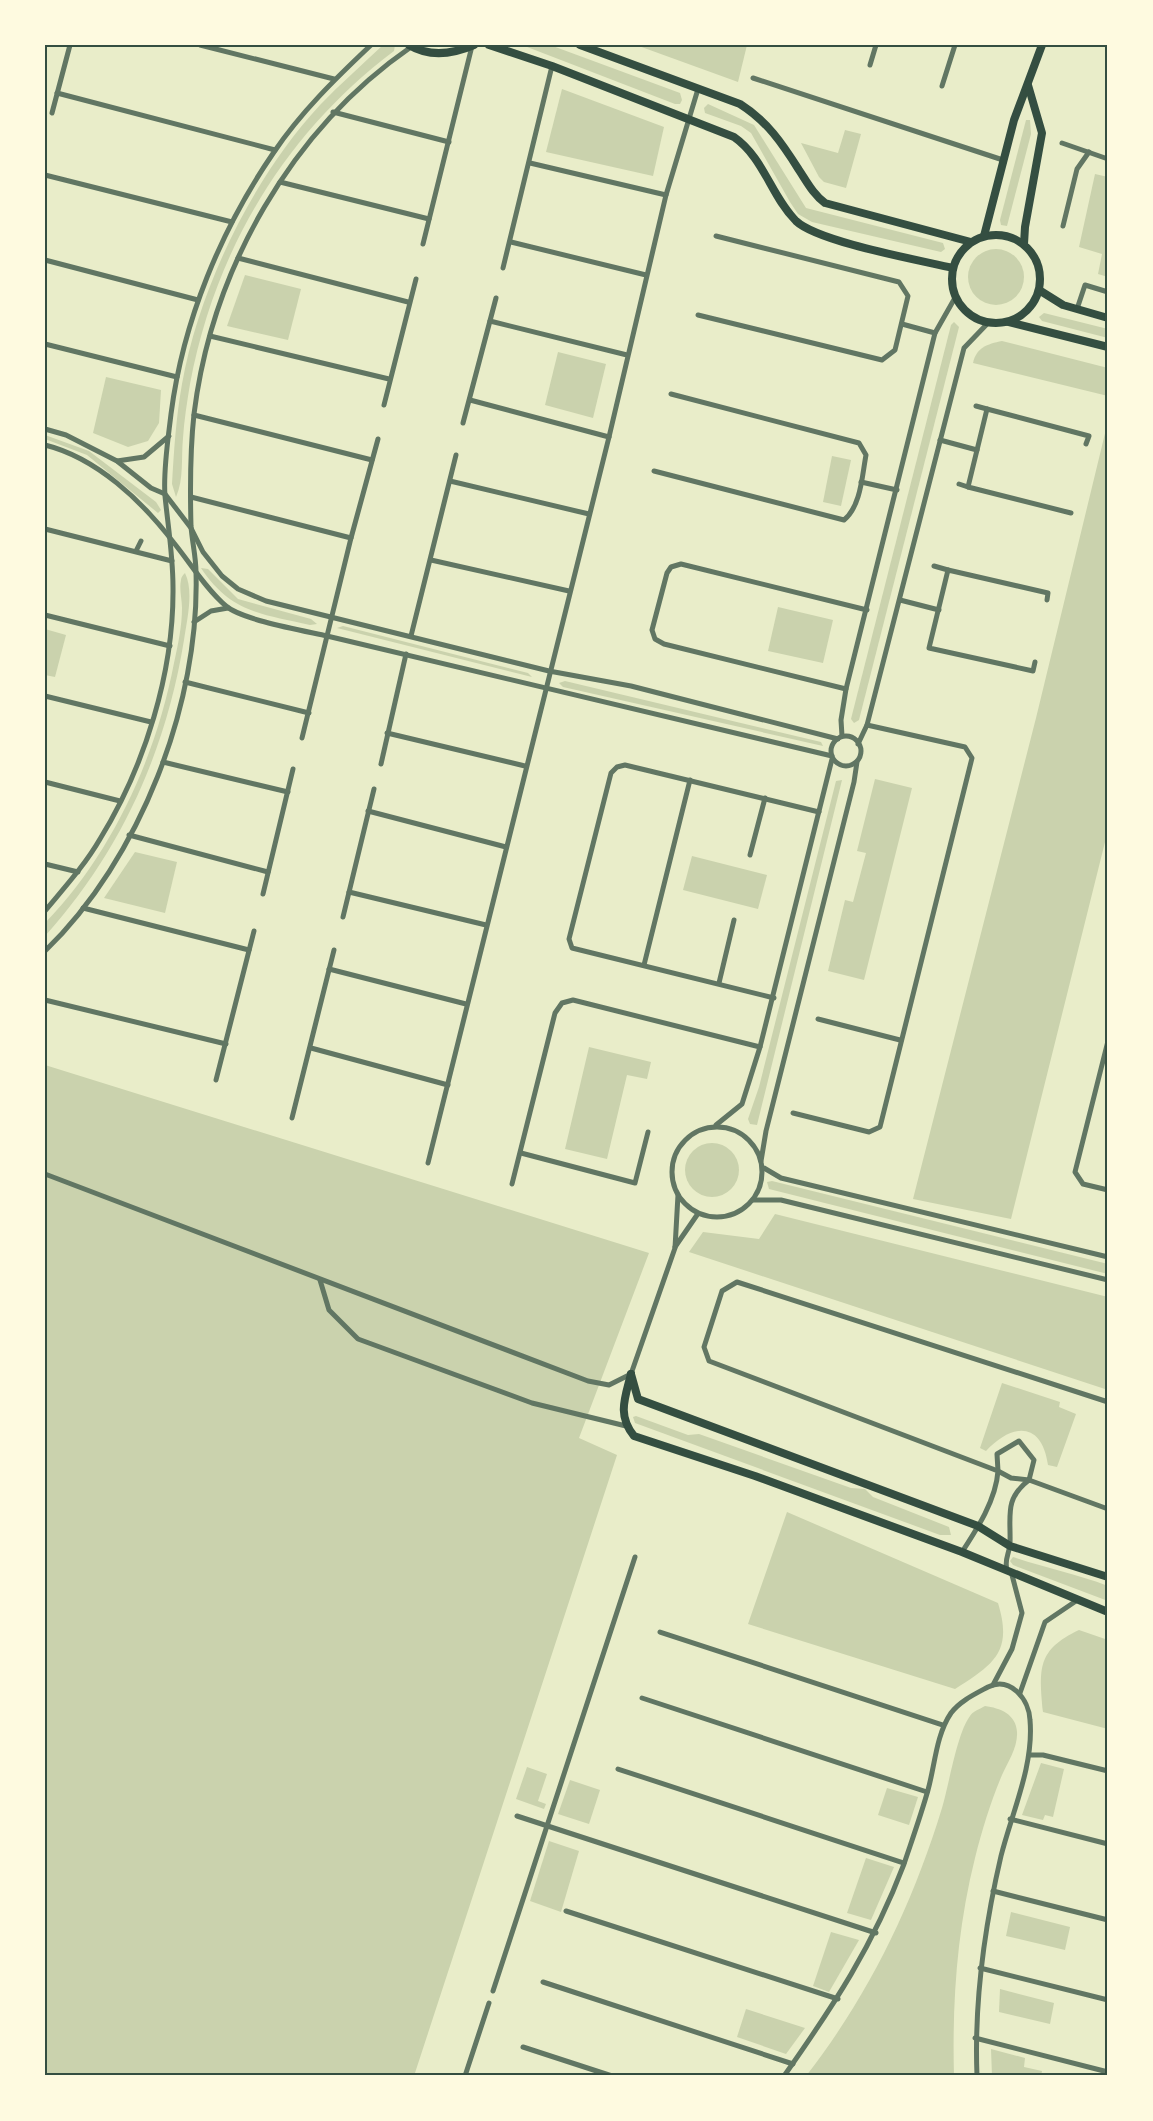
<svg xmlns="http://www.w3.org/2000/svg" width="1153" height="2121" viewBox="0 0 1153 2121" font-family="Jost,sans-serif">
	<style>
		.green { fill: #cad2ad }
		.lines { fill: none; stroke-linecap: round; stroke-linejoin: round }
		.minor { stroke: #617663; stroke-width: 5 }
		.secondary { stroke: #344e41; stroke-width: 8 }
		.neatline { fill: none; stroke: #344e41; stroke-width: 2 }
	</style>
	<rect width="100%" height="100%" fill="#e9edc9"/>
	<g class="green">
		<path d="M 383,45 L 395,45 L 394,51 C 285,133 215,250 190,384 C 187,402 184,421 183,438 C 181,458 184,479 176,497 L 172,484 C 174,451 176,417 182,384 C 199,288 253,177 320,105 C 340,84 362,65 383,45 Z"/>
		<path d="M 522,45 L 550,45 L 680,93 L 682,100 L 680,104 L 675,104 Z"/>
		<path d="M 636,45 L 747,45 L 738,82 Z"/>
		<path d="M 562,89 L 664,127 L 653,176 L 546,152 Z"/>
		<path d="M 708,104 L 754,125 L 806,208 L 943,243 L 945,249 L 941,252 L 812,222 L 798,214 L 790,202 L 751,133 L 741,126 L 705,113 L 704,108 Z"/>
		<path d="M 1026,120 L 1030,120 L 1031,134 L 1007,226 L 1001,225 L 1000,220 Z"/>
		<path d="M 845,130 L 861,134 L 846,188 L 824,182 L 819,177 L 801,143 L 838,153 Z"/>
		<path d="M 1095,174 L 1108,177 L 1108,277 L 1098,274 L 1102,254 L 1079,247 Z"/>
		<circle cx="996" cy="277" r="28"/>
		<path d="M 245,275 L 301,289 L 288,340 L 227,326 Z"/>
		<path d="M 1044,313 L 1108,329 L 1108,338 L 1042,321 L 1039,317 Z"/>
		<path d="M 954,322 L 959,327 L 859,720 L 854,723 L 851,719 L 951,325 Z"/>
		<path d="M 1002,341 L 1108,368 L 1108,396 L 973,363 C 976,348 987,344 1002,341 Z"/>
		<path d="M 558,352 L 606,364 L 593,418 L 545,405 Z"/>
		<path d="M 106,377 L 161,390 L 159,423 L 148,441 L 128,447 L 93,433 Z"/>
		<path d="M 1108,421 L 1108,830 L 1011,1219 L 913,1199 L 1036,718 Z"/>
		<path d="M 45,435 L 89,451 L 156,502 L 161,510 L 158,513 L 87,455 L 45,439 Z"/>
		<path d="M 832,456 L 851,460 L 841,506 L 823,502 Z"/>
		<path d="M 201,568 L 208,569 L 238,599 L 311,619 L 317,624 L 310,625 C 262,614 231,613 201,568 Z"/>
		<path d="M 185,573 C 194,591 187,620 184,640 C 166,751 121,852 45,936 L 45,923 C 112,854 156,757 174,663 C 178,645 182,626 182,608 C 182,599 179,589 181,580 C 181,577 183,575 185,573 Z"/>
		<path d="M 778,607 L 833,620 L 823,663 L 768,651 Z"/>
		<path d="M 343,626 L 528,673 L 532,677 L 337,628 Z"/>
		<path d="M 45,629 L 66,635 L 55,677 L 45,675 Z"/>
		<path d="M 565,681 L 821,742 L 823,746 L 563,687 L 559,683 Z"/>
		<path d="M 875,779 L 912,788 L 864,980 L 828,971 L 845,900 L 853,902 L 866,853 L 857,851 Z"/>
		<path d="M 842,780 L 757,1125 L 750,1124 L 748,1119 L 759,1087 L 836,781 Z"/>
		<path d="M 135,852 L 177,862 L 165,913 L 104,898 Z"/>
		<path d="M 692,856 L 767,875 L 758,909 L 683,890 Z"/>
		<path d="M 589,1047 L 651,1062 L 647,1079 L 627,1075 L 607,1159 L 565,1149 Z"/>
		<path d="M 45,1065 L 649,1253 L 579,1438 L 617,1455 L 414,2076 L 45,2076 Z"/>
		<circle cx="712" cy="1170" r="27"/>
		<path d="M 772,1181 L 1108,1264 L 1108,1274 L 769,1189 L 767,1182 Z"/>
		<path d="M 775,1214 L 1108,1297 L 1108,1390 L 689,1252 L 703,1232 L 759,1239 Z"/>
		<path d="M 1002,1383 L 1060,1402 L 1059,1407 L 1076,1414 L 1057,1467 L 1048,1465 C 1042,1422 1013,1422 986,1451 L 980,1448 Z"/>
		<path d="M 636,1416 L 688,1435 L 699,1434 L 851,1488 L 865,1489 L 873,1497 L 949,1527 L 951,1535 L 940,1535 L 635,1423 L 633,1417 Z"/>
		<path d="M 787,1512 L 998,1603 C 1013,1652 994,1664 955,1689 L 748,1624 Z"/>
		<path d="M 1013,1557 C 1045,1568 1077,1574 1108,1586 L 1108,1601 L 1013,1565 L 1010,1561 Z"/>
		<path d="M 1079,1630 L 1108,1640 L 1108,1729 L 1043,1712 C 1039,1668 1037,1650 1079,1630 Z"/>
		<path d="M 985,1706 C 1000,1708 1016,1714 1017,1732 C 1018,1747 1008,1762 1002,1775 C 991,1801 982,1830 975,1858 C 957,1930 952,2002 954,2076 L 806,2076 C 869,1995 912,1906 942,1808 C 949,1785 957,1733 970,1716 C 973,1711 980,1709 985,1706 Z"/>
		<path d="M 1041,1763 L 1064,1769 L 1053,1817 L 1045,1815 L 1043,1820 L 1022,1815 Z"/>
		<path d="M 527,1767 L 547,1774 L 538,1801 L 546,1804 L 544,1809 L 516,1799 Z"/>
		<path d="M 570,1780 L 600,1790 L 589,1824 L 558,1814 Z"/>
		<path d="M 887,1788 L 918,1797 L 909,1825 L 878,1815 Z"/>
		<path d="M 549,1841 L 579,1851 L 561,1912 L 530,1901 Z"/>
		<path d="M 866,1858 L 894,1867 L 871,1920 L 847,1913 Z"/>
		<path d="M 1011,1912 L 1070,1927 L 1065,1950 L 1006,1936 Z"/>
		<path d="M 831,1932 L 859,1940 L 829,1992 L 813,1986 Z"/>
		<path d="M 1000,1989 L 1054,2003 L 1050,2024 L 999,2012 Z"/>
		<path d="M 746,2009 L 805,2028 L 786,2054 L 737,2037 Z"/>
		<path d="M 991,2049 L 1025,2058 L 1024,2067 L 1042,2071 L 1041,2076 L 992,2076 Z"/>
	</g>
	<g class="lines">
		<g class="minor">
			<path d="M 200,45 L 334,79"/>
			<path d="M 870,65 L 876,45"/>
			<path d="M 753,78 L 1003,160"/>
			<path d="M 942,86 L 955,45"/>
			<path d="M 57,93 L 275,150"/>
			<path d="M 333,112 L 449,142"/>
			<path d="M 52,113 L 70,45"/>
			<path d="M 1062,143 L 1108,159"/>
			<path d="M 530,163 L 666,195"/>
			<path d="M 45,175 L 232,222"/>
			<path d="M 280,182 L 429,219"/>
			<path d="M 1063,226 L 1077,169 L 1089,152"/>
			<path d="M 511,242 L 646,275"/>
			<path d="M 423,244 L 472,46"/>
			<path d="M 238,258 L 408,302"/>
			<path d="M 45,260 L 198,300"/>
			<path d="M 503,268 L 552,66"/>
			<path d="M 1077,309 L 1085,285 L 1108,292"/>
			<path d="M 698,315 L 882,360 L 895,350 L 908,296 L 899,282 L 716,236"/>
			<path d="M 490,321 L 627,355"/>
			<path d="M 902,324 L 935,333"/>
			<path d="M 210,336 L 389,379"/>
			<path d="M 45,344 L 177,377"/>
			<path d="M 470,400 L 609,437"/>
			<path d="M 384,405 L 416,279"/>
			<path d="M 976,406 L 987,409"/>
			<path d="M 194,415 L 372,460"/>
			<path d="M 463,423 L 496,298"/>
			<path d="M 45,429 L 66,435 L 117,461 L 151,488 L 165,494 L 191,528 L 203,552 L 222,576 L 238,589 L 266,601 L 549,671 L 631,686 L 838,739"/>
			<path d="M 940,440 L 977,450"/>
			<path d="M 45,445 C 97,458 142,501 174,543 C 191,564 206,589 226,606 C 242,620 305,631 327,636 L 832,756"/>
			<path d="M 117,461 L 144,457 L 169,436"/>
			<path d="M 654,471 L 844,520 C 861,506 862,476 866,455 L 859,443 L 671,394"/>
			<path d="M 450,481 L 589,514"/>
			<path d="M 861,482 L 897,490"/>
			<path d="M 959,484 L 968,487"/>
			<path d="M 191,497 L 351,538"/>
			<path d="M 1071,513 L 968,487 L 987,409 L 1089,436 L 1086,444"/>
			<path d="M 45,529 L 172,561"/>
			<path d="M 136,551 L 141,541"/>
			<path d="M 431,560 L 569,591"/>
			<path d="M 934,566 L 948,570"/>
			<path d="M 900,600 L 939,610"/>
			<path d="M 45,615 L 170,646"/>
			<path d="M 194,622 L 211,611 L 228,608"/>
			<path d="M 411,636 L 456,455"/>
			<path d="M 1035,662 L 1033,671 L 929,648 L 948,570 L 1048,593 L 1047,600"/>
			<path d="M 185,682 L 309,713"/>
			<path d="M 846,689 L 664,644 L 655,639 L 652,630 L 667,573 L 671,567 L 681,564 L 867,610"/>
			<path d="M 45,696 L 151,722"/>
			<path d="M 387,733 L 525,766"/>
			<path d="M 842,736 L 841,720 L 846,689 L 935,333 L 956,296"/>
			<circle cx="846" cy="751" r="15"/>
			<path d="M 302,738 L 351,538 L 378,439"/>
			<path d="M 858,744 L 867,725 L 964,348 L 988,323"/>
			<path d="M 163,762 L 288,792"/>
			<path d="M 381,764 L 406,654"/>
			<path d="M 45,782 L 120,801"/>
			<path d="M 368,811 L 506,847"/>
			<path d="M 129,835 L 268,872"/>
			<path d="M 750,855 L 765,798"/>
			<path d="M 45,864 L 78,872"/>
			<path d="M 349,892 L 486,925"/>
			<path d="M 263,894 L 293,769"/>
			<path d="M 83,908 L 249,950"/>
			<path d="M 45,911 C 64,888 85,865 100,839 C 145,766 174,672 173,587 C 173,556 168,526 165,496 C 163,470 168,440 171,414 C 183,321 221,229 274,152 C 301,112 336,78 371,45"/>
			<path d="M 343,917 L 374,789"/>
			<path d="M 45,951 C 140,859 200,704 196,572 C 196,557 192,541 191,526 C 190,489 190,451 194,414 C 212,269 291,130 411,47"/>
			<path d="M 644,965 L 690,780"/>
			<path d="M 329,969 L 466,1004"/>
			<path d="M 719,983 L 734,920"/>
			<path d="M 774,998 L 572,948 L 569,939 L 611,773 L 617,767 L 625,765 L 819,812"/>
			<path d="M 45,1000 L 226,1044"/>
			<path d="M 818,1019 L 900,1040"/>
			<path d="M 1108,1041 L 1075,1172 L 1083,1184 L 1108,1190"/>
			<path d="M 311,1048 L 448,1085"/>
			<path d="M 216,1080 L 254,931"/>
			<path d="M 793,1113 L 869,1132 L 880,1127 L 972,758 L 965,747 L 867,725"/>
			<path d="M 292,1118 L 334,950"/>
			<path d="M 716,1125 L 742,1104 L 760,1047 L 832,759"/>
			<circle cx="717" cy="1172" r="45"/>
			<path d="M 521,1153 L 635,1183 L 648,1132"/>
			<path d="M 761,1161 L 766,1131 L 854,782 L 857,762"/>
			<path d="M 428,1163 L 609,437 L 666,195 L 698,89"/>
			<path d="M 764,1168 L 781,1178 L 1108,1257"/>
			<path d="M 45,1174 L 588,1381 L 609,1385 L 631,1374 L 675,1248 L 678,1195"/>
			<path d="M 512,1184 L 555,1013 L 562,1003 L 573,1000 L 760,1047"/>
			<path d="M 753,1200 L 781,1200 L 1108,1280"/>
			<path d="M 675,1247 L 697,1215"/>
			<path d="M 320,1280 L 329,1310 L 358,1339 L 532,1403 L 626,1426"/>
			<path d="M 1019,1441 L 1034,1460 L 1029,1480 L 1011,1478 L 998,1471 L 997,1454 Z"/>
			<path d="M 962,1552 C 977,1529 996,1500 998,1471 L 709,1361 L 704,1347 L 722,1291 L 737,1282 L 1108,1402"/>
			<path d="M 1007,1570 C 1004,1559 1009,1555 1010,1544 C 1011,1516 1004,1499 1029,1480 L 1108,1509"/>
			<path d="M 660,1632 L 943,1725"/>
			<path d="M 993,1685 L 1012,1649 L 1022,1613 L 1012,1575"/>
			<path d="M 1020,1693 L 1045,1622 L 1076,1601"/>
			<path d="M 642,1698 L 927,1792"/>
			<path d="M 1030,1755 L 1043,1755 L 1108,1771"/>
			<path d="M 618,1769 L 904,1863"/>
			<path d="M 517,1816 L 876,1933"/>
			<path d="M 1010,1819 L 1108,1844"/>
			<path d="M 993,1891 L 1108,1920"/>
			<path d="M 566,1911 L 838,1999"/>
			<path d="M 980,1968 L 1108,2000"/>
			<path d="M 543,1982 L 793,2064"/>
			<path d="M 493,1991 L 635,1557"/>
			<path d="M 975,2038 L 1108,2072"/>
			<path d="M 523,2047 L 612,2076"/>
			<path d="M 465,2076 L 489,2003"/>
			<path d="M 784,2076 C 834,2005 873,1946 904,1864 C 912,1840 921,1815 928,1790 C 935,1765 936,1735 951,1713 C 960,1701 975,1694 988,1687 C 1010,1676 1029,1699 1030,1720 C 1034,1766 1012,1812 1001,1856 C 984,1929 974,2001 977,2076"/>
		</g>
		<g class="secondary">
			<path d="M 409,45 C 429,57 453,54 474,45"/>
			<path d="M 489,45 L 552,66 L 734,137 C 764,158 771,196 796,221 C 818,242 919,260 953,268"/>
			<path d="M 580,45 L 740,104 C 767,121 782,143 799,170 C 807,182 813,194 825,203 L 971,242"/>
			<circle cx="996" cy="279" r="44"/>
			<path d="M 984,236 L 1014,120 L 1042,45"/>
			<path d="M 1024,244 L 1025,227 L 1042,133 L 1028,85"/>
			<path d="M 1039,290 L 1063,305 L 1108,318"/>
			<path d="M 1009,322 L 1108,347"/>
			<path d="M 631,1374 C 625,1398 617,1415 634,1436 L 755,1476 L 962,1552 L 1108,1612"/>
			<path d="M 631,1374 L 638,1399 L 978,1526 L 1010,1546 L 1108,1577"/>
		</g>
	</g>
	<rect width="1153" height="2121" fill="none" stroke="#fefae0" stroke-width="93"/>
	<rect x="46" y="46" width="1060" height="2028" class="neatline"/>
</svg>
